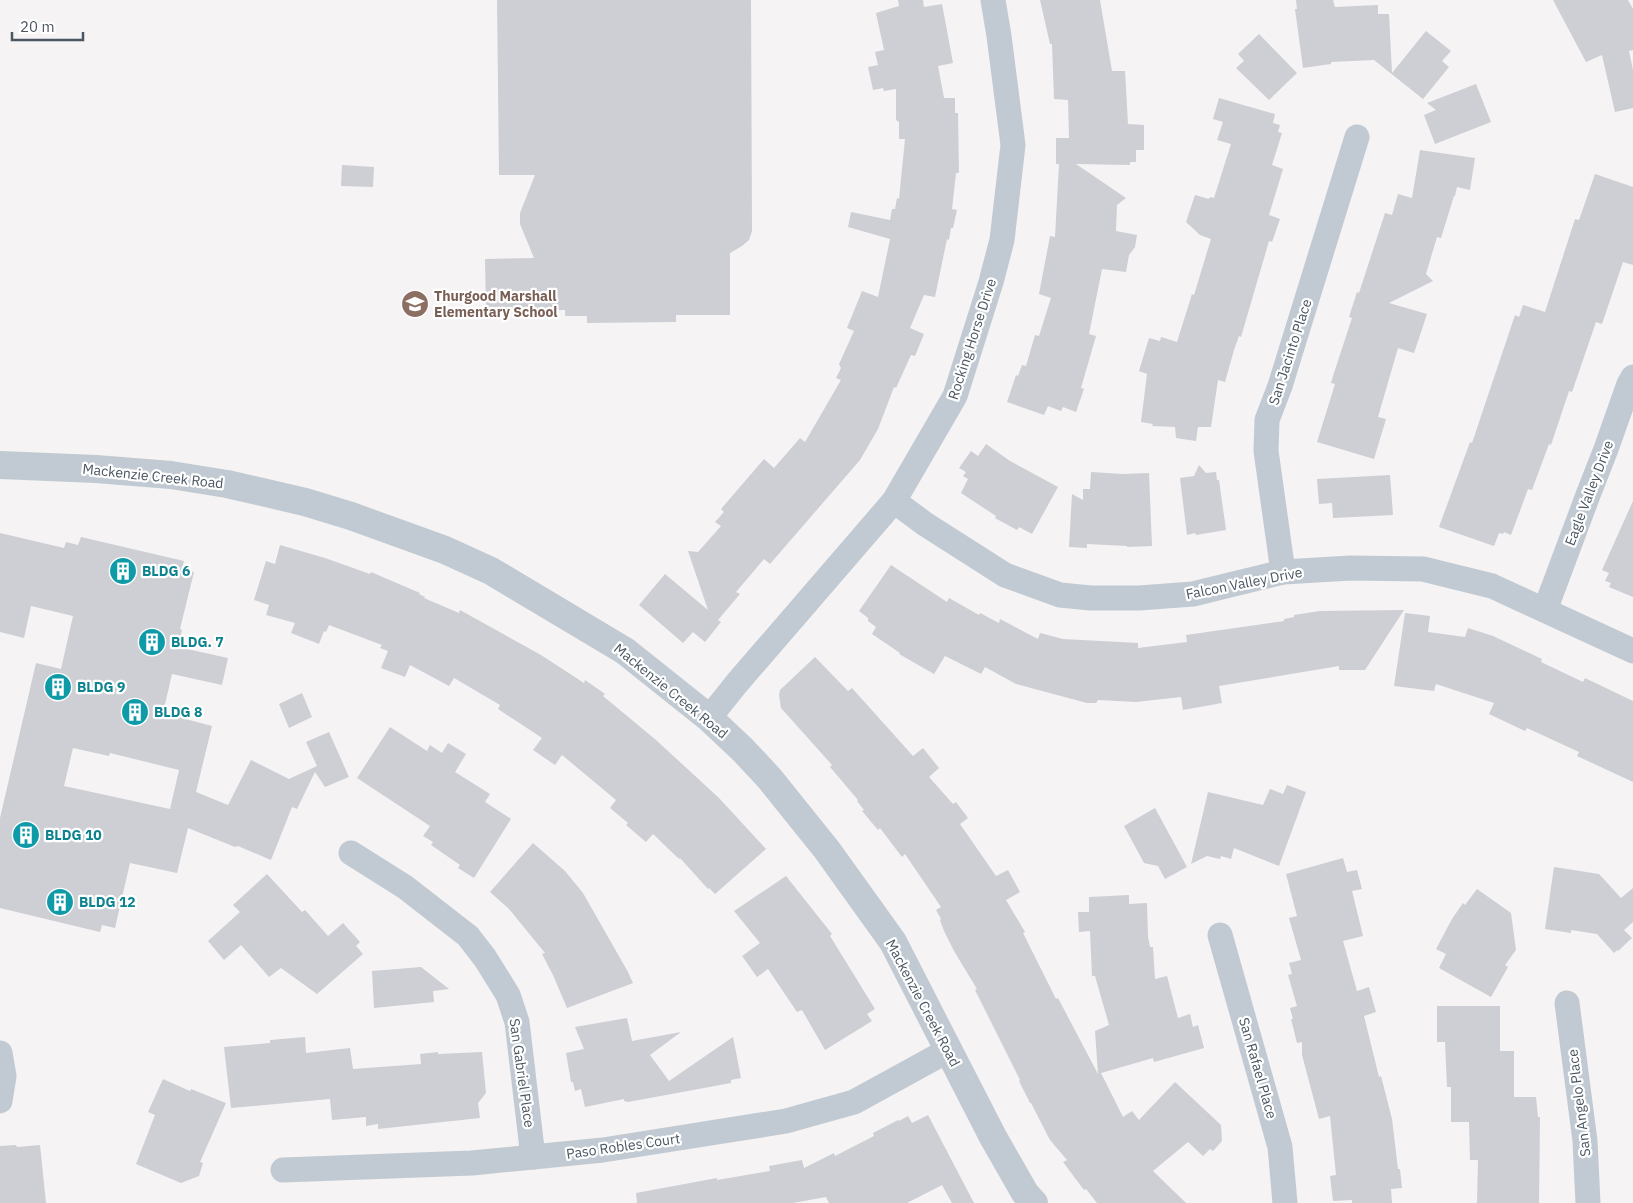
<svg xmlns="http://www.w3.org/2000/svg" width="1633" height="1203" viewBox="0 0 1633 1203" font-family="'IBM Plex Sans',sans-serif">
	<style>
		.building { fill: #cdcfd5; fill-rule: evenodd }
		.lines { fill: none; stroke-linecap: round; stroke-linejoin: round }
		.minor { stroke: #c1cad2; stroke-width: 25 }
		.tertiary { stroke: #c1cad2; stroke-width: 28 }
		.labels { text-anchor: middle; stroke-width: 4.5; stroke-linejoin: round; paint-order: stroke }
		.education-label { font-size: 14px; font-weight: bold; fill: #785e54; stroke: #fff; text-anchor: start }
		.street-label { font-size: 14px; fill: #4a5661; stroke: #fff }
		.culture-label { font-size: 14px; font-weight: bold; fill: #0d838f; stroke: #fff; text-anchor: start }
	</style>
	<rect width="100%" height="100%" fill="#f5f3f3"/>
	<g class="building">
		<path d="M 497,0 L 751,0 L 752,231 L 749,240 L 742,246 L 730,253 L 730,315 L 676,315 L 676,322 L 587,323 L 587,316 L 565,316 L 565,310 L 486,311 L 485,259 L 534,258 L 520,224 L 520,213 L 535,175 L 499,175 Z"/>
		<path d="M 898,0 L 923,0 L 924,7 L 942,4 L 953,63 L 938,66 L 944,98 L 955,98 L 955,113 L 958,113 L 959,173 L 956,173 L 952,209 L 957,210 L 953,228 L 951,228 L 949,240 L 947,239 L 935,297 L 924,295 L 910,328 L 924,334 L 915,356 L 911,355 L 896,388 L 894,387 L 878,429 L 860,460 L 770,564 L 764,559 L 736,592 L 740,594 L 718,620 L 721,622 L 705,642 L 693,632 L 683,643 L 639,605 L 665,574 L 708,610 L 688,551 L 698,552 L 721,526 L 715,522 L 724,512 L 721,509 L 764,459 L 774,468 L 800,438 L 805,442 L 841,380 L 836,378 L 841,368 L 839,364 L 854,331 L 847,328 L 862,291 L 878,297 L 890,239 L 848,227 L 851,212 L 890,220 L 892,209 L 895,209 L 897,198 L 899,199 L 905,139 L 899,139 L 899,122 L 896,120 L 896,89 L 884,91 L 883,88 L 873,90 L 868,67 L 878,65 L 875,52 L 884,50 L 876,13 L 899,6 Z"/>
		<path d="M 1040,0 L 1100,0 L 1112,71 L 1125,71 L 1128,124 L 1144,125 L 1144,150 L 1136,150 L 1136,162 L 1130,162 L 1130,165 L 1076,164 L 1126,198 L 1117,205 L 1116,231 L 1137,235 L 1135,247 L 1129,255 L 1126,272 L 1102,269 L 1089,334 L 1096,336 L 1081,388 L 1084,389 L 1076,412 L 1063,407 L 1061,411 L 1048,406 L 1044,415 L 1007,402 L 1016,375 L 1018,376 L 1022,365 L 1026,366 L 1035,335 L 1039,336 L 1051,298 L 1039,294 L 1050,236 L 1055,237 L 1059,164 L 1056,164 L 1056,138 L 1069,138 L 1068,100 L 1054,99 L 1052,44 L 1050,44 Z"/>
		<path d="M 1296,0 L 1333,0 L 1335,7 L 1378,5 L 1378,14 L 1389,14 L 1392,73 L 1426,31 L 1451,51 L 1442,61 L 1449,67 L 1423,99 L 1374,60 L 1331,62 L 1331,64 L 1303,68 L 1295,9 L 1297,9 Z"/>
		<path d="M 1553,0 L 1628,0 L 1633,9 L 1633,50 L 1629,51 L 1633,70 L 1633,108 L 1615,112 L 1602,55 L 1586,62 Z"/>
		<path d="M 1259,34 L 1297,73 L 1269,100 L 1236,68 L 1244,61 L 1238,54 Z"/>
		<path d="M 1476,84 L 1491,122 L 1435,144 L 1424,115 L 1436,110 L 1427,103 Z"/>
		<path d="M 1219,98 L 1275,114 L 1273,123 L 1280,125 L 1278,132 L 1282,133 L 1272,165 L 1283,169 L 1269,215 L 1280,219 L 1272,242 L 1269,241 L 1241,337 L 1239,336 L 1234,350 L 1225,382 L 1218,380 L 1211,427 L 1198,427 L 1196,441 L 1176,438 L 1175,427 L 1152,426 L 1153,424 L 1141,422 L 1147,374 L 1139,371 L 1149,338 L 1160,341 L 1161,337 L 1177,342 L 1192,294 L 1194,295 L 1211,239 L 1200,235 L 1186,222 L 1195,195 L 1209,199 L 1210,197 L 1214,198 L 1231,144 L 1217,140 L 1223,122 L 1213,119 Z"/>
		<path d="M 1420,150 L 1475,158 L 1470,190 L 1457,187 L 1455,196 L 1454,196 L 1441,238 L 1437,237 L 1426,274 L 1433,281 L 1389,303 L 1427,314 L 1414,353 L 1398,348 L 1378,417 L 1386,419 L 1374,459 L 1317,442 L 1335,384 L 1331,383 L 1333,376 L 1352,318 L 1349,317 L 1357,292 L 1359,293 L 1385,213 L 1392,215 L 1398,194 L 1412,198 Z"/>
		<path d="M 342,165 L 374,167 L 373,187 L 341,186 Z"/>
		<path d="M 1595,174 L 1633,187 L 1633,265 L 1623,262 L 1602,324 L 1596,322 L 1572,392 L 1569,391 L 1551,445 L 1549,444 L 1532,490 L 1528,489 L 1511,535 L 1504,532 L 1503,534 L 1499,533 L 1494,546 L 1439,527 L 1470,442 L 1472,443 L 1515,315 L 1519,317 L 1523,305 L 1545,312 L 1575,219 L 1579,220 Z"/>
		<path d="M 986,444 L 1010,461 L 1058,487 L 1032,534 L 1019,527 L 1017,530 L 995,518 L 996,516 L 961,493 L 968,479 L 963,476 L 966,472 L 959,468 L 971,451 L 978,456 Z"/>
		<path d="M 1199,465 L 1206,473 L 1216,472 L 1217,480 L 1219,480 L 1226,530 L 1196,535 L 1195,533 L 1187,535 L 1180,478 L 1194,476 Z"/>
		<path d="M 1091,472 L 1123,474 L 1149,473 L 1152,546 L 1127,547 L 1127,546 L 1087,544 L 1087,548 L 1069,547 L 1072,494 L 1083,500 L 1083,489 L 1090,489 Z"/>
		<path d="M 1390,475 L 1393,515 L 1333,518 L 1332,503 L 1319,504 L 1317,479 Z"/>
		<path d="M 1633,501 L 1633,597 L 1609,587 L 1611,583 L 1605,581 L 1609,573 L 1602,570 Z"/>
		<path d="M 0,533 L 64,548 L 66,542 L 78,545 L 81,537 L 184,561 L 182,569 L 194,572 L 180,629 L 182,630 L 178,647 L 228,658 L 222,685 L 172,674 L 163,713 L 212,726 L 196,792 L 228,805 L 251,760 L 289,779 L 317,766 L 306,742 L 329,732 L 349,777 L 325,787 L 315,772 L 297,809 L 292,807 L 271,860 L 238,846 L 235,847 L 188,828 L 177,873 L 130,863 L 115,928 L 102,925 L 100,932 L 0,908 L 0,818 L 36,663 L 61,669 L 73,616 L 31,606 L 24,638 L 0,632 ZM 73,748 L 109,756 L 110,753 L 179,770 L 170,809 L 64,786 Z"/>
		<path d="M 280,545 L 325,558 L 370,574 L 371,572 L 420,593 L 419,594 L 425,597 L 424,598 L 459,613 L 460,610 L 541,655 L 584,683 L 585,680 L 605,694 L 603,696 L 656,740 L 719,798 L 766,849 L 715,894 L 709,888 L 708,889 L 680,858 L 679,859 L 653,834 L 646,842 L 626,825 L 628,823 L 610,808 L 616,800 L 562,755 L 555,765 L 533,750 L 542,738 L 498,709 L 500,705 L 454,678 L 449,686 L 410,665 L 405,677 L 381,668 L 388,651 L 380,648 L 382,645 L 329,625 L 326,632 L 324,631 L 319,644 L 291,633 L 295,623 L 266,615 L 269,605 L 254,600 L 266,561 L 275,564 Z"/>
		<path d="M 891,565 L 947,602 L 949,598 L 979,615 L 980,613 L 999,623 L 1000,619 L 1038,639 L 1040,633 L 1063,639 L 1138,643 L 1138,648 L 1187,642 L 1186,635 L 1284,621 L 1284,619 L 1294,617 L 1294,615 L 1320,611 L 1404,610 L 1365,670 L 1339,670 L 1339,666 L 1219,686 L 1222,703 L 1183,710 L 1181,697 L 1136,702 L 1098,700 L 1096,703 L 1087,703 L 1016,684 L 985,667 L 981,674 L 945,656 L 934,674 L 899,654 L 900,653 L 872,634 L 876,627 L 868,621 L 868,618 L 859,611 Z"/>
		<path d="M 1405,613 L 1430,616 L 1428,632 L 1465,637 L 1468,628 L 1493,636 L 1542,659 L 1541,662 L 1583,682 L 1585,678 L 1633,701 L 1633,782 L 1577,756 L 1579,752 L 1527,728 L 1525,731 L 1489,714 L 1494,703 L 1436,684 L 1434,691 L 1394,686 Z"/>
		<path d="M 815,657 L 848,691 L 852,688 L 913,756 L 923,748 L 939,768 L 929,777 L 953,804 L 956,802 L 968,818 L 960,824 L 996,876 L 1008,870 L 1020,892 L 1006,900 L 1025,932 L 1023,933 L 1056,999 L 1058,998 L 1098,1074 L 1095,1031 L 1109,1025 L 1095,976 L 1092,976 L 1090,931 L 1079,932 L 1078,912 L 1089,912 L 1089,897 L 1129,895 L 1129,904 L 1147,903 L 1148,937 L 1150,947 L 1153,947 L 1155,979 L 1167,976 L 1178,1018 L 1190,1014 L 1193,1027 L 1198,1025 L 1204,1048 L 1154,1062 L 1153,1058 L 1101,1073 L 1123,1117 L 1132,1111 L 1139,1120 L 1175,1082 L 1221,1125 L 1222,1141 L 1213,1151 L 1210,1149 L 1203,1156 L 1188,1142 L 1153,1171 L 1186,1203 L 1097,1203 L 1086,1189 L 1084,1190 L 1063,1162 L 1067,1160 L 1050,1140 L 1031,1103 L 1030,1103 L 1019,1081 L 1020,1080 L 975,990 L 977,989 L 954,951 L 944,931 L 940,920 L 941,919 L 936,910 L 941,907 L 905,854 L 902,857 L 880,828 L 878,830 L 862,811 L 864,810 L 857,801 L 858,800 L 830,767 L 832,765 L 781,708 L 779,695 L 780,690 Z"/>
		<path d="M 302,693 L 312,717 L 289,728 L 279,704 Z"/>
		<path d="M 390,727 L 427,751 L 430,745 L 442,753 L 448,743 L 466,754 L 455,772 L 490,794 L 485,802 L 511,819 L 474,878 L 458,868 L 460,865 L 431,845 L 433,842 L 423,836 L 430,826 L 357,778 Z"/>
		<path d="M 1287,785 L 1306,792 L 1279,866 L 1234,848 L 1231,859 L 1221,856 L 1220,859 L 1207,856 L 1191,864 L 1208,792 L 1263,805 L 1270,789 L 1283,794 Z"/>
		<path d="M 1155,808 L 1187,867 L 1165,879 L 1158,866 L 1144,863 L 1124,826 Z"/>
		<path d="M 533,843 L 565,871 L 583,893 L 628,972 L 633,983 L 567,1008 L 553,975 L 542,954 L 545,953 L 509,909 L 490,892 Z"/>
		<path d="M 1343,858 L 1347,872 L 1357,870 L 1362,889 L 1352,891 L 1363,936 L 1343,941 L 1357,991 L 1369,987 L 1376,1012 L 1364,1016 L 1379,1077 L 1381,1076 L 1392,1119 L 1398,1169 L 1400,1169 L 1402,1188 L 1391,1189 L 1392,1203 L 1352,1203 L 1352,1200 L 1333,1201 L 1330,1176 L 1336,1175 L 1330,1116 L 1319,1119 L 1302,1055 L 1302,1042 L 1297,1043 L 1291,1019 L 1293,1019 L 1290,1008 L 1297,1006 L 1288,975 L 1292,974 L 1289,963 L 1301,960 L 1289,918 L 1297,916 L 1286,874 Z"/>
		<path d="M 1554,867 L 1599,874 L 1621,898 L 1633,888 L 1633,922 L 1624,930 L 1632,938 L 1618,951 L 1617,950 L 1614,953 L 1597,934 L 1571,930 L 1571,933 L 1545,929 Z"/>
		<path d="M 267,874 L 302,912 L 305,910 L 328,936 L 343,923 L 360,942 L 356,946 L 363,954 L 317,994 L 281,968 L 269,977 L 241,945 L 224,960 L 208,941 L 240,912 L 233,905 Z"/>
		<path d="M 786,876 L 832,934 L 830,936 L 875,1009 L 867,1014 L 872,1021 L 825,1050 L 802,1010 L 797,1012 L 768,969 L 757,977 L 742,956 L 760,943 L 734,911 Z"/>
		<path d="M 1477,889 L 1511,913 L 1516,950 L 1505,965 L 1508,967 L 1491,997 L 1439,968 L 1446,954 L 1436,949 L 1452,919 L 1463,903 L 1465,905 Z"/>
		<path d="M 421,967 L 449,989 L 433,991 L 434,1002 L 374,1008 L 372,971 Z"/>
		<path d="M 1437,1006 L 1500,1006 L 1500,1051 L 1514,1051 L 1514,1097 L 1536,1097 L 1538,1117 L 1540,1117 L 1539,1203 L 1477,1203 L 1478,1160 L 1470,1160 L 1469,1122 L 1451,1122 L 1451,1087 L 1447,1087 L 1445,1042 L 1437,1042 Z"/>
		<path d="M 627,1018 L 632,1041 L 681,1032 L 650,1055 L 669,1081 L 733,1037 L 741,1078 L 731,1080 L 731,1083 L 628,1102 L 624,1101 L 624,1099 L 585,1107 L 581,1089 L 575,1091 L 573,1082 L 571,1082 L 566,1053 L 584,1049 L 575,1027 Z"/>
		<path d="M 305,1037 L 306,1053 L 350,1048 L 353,1069 L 421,1064 L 420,1054 L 438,1052 L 438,1054 L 482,1052 L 486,1093 L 478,1103 L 480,1118 L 378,1129 L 378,1124 L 366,1126 L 366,1117 L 332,1120 L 330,1099 L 231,1108 L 224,1047 L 270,1043 L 270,1040 Z"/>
		<path d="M 163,1079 L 190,1091 L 191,1089 L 226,1103 L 200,1162 L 203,1163 L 199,1176 L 181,1183 L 136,1164 L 155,1115 L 148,1112 Z"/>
		<path d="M 928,1115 L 974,1203 L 952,1203 L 942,1185 L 907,1203 L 829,1203 L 826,1197 L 793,1203 L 637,1203 L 636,1193 L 717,1178 L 717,1180 L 770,1171 L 769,1166 L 802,1160 L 804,1168 L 834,1153 L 835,1156 L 874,1136 L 873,1133 L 898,1120 L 899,1121 L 908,1116 L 912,1123 Z"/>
		<path d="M 16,1145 L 17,1147 L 40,1145 L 46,1203 L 0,1203 L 0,1146 Z"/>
	</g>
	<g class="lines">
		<g class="minor">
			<path d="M 894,501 L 925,524 L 1005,575 L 1060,595 L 1091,598 L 1139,598 L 1193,594 L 1283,572 L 1351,568 L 1423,569 L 1492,586 L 1633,651"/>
			<path d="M 1283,572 L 1266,451 L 1267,420 L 1280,386 L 1357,137"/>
			<path d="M 1545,610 L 1588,495 L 1606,449 L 1629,384 L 1633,377"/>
			<path d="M 709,718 L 737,683 L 894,501 L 955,396 L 991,282 L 1002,240 L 1013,145 L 999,36 L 993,0"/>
			<path d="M 351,853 L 405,887 L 468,936 L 485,958 L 508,995 L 517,1022 L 533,1157"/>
			<path d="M 1220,935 L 1280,1147 L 1285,1203"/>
			<path d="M 1567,1003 L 1585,1141 L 1588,1203"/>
			<path d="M 0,1053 L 4,1076 L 0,1101"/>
			<path d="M 283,1170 L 472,1163 L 533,1157 L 603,1150 L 786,1121 L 854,1102 L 947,1051"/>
		</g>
		<path class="tertiary" d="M 0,465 L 96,469 L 171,475 L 227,484 L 305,502 L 351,516 L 445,550 L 491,571 L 625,651 L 709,718 L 743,750 L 770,779 L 827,850 L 893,942 L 993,1137 L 1025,1193 L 1034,1203"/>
	</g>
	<defs>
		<g id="school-disc" transform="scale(1.4375)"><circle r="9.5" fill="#8d6e63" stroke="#fff"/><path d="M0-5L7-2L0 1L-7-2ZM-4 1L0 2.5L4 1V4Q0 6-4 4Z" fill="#fff"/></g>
		<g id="building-disc" transform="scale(1.4375)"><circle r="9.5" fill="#0f9aa8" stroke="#fff"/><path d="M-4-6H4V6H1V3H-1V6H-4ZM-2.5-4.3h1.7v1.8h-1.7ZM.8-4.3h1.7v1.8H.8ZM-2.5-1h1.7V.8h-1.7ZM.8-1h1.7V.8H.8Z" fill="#fff"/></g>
	</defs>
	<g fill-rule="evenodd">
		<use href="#school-disc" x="415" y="304"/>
		<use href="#building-disc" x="123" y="571"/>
		<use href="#building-disc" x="152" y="642"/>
		<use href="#building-disc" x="58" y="687"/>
		<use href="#building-disc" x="135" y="712"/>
		<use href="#building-disc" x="26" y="835"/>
		<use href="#building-disc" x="60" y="902"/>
	</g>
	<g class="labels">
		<g class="education-label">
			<text x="434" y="301">Thurgood Marshall<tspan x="434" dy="16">Elementary School</tspan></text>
		</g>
		<g class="street-label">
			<text transform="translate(972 339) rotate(-72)" y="5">Rocking Horse Drive</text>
			<text transform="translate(1290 352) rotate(-72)" y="5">San Jacinto Place</text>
			<text transform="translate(153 476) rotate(6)" y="5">Mackenzie Creek Road</text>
			<text transform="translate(1589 493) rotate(-69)" y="5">Eagle Valley Drive</text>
			<text transform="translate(1244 583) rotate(-11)" y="5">Falcon Valley Drive</text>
			<text transform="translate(671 691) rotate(39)" y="5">Mackenzie Creek Road</text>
			<text transform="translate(923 1003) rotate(62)" y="5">Mackenzie Creek Road</text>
			<text transform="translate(1258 1068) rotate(74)" y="5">San Rafael Place</text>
			<text transform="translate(522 1073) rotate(82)" y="5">San Gabriel Place</text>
			<text transform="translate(1579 1103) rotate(-97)" y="5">San Angelo Place</text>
			<text transform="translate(623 1146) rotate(-8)" y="5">Paso Robles Court</text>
		</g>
		<g class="culture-label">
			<text x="142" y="576">BLDG 6</text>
			<text x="171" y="647">BLDG. 7</text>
			<text x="77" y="692">BLDG 9</text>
			<text x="154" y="717">BLDG 8</text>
			<text x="45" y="840">BLDG 10</text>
			<text x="79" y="907">BLDG 12</text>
		</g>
	</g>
	<path d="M12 32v8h71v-8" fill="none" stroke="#4a5661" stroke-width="2.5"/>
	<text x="20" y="32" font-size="15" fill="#4a5661" stroke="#ffffff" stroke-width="4" paint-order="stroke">20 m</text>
</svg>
